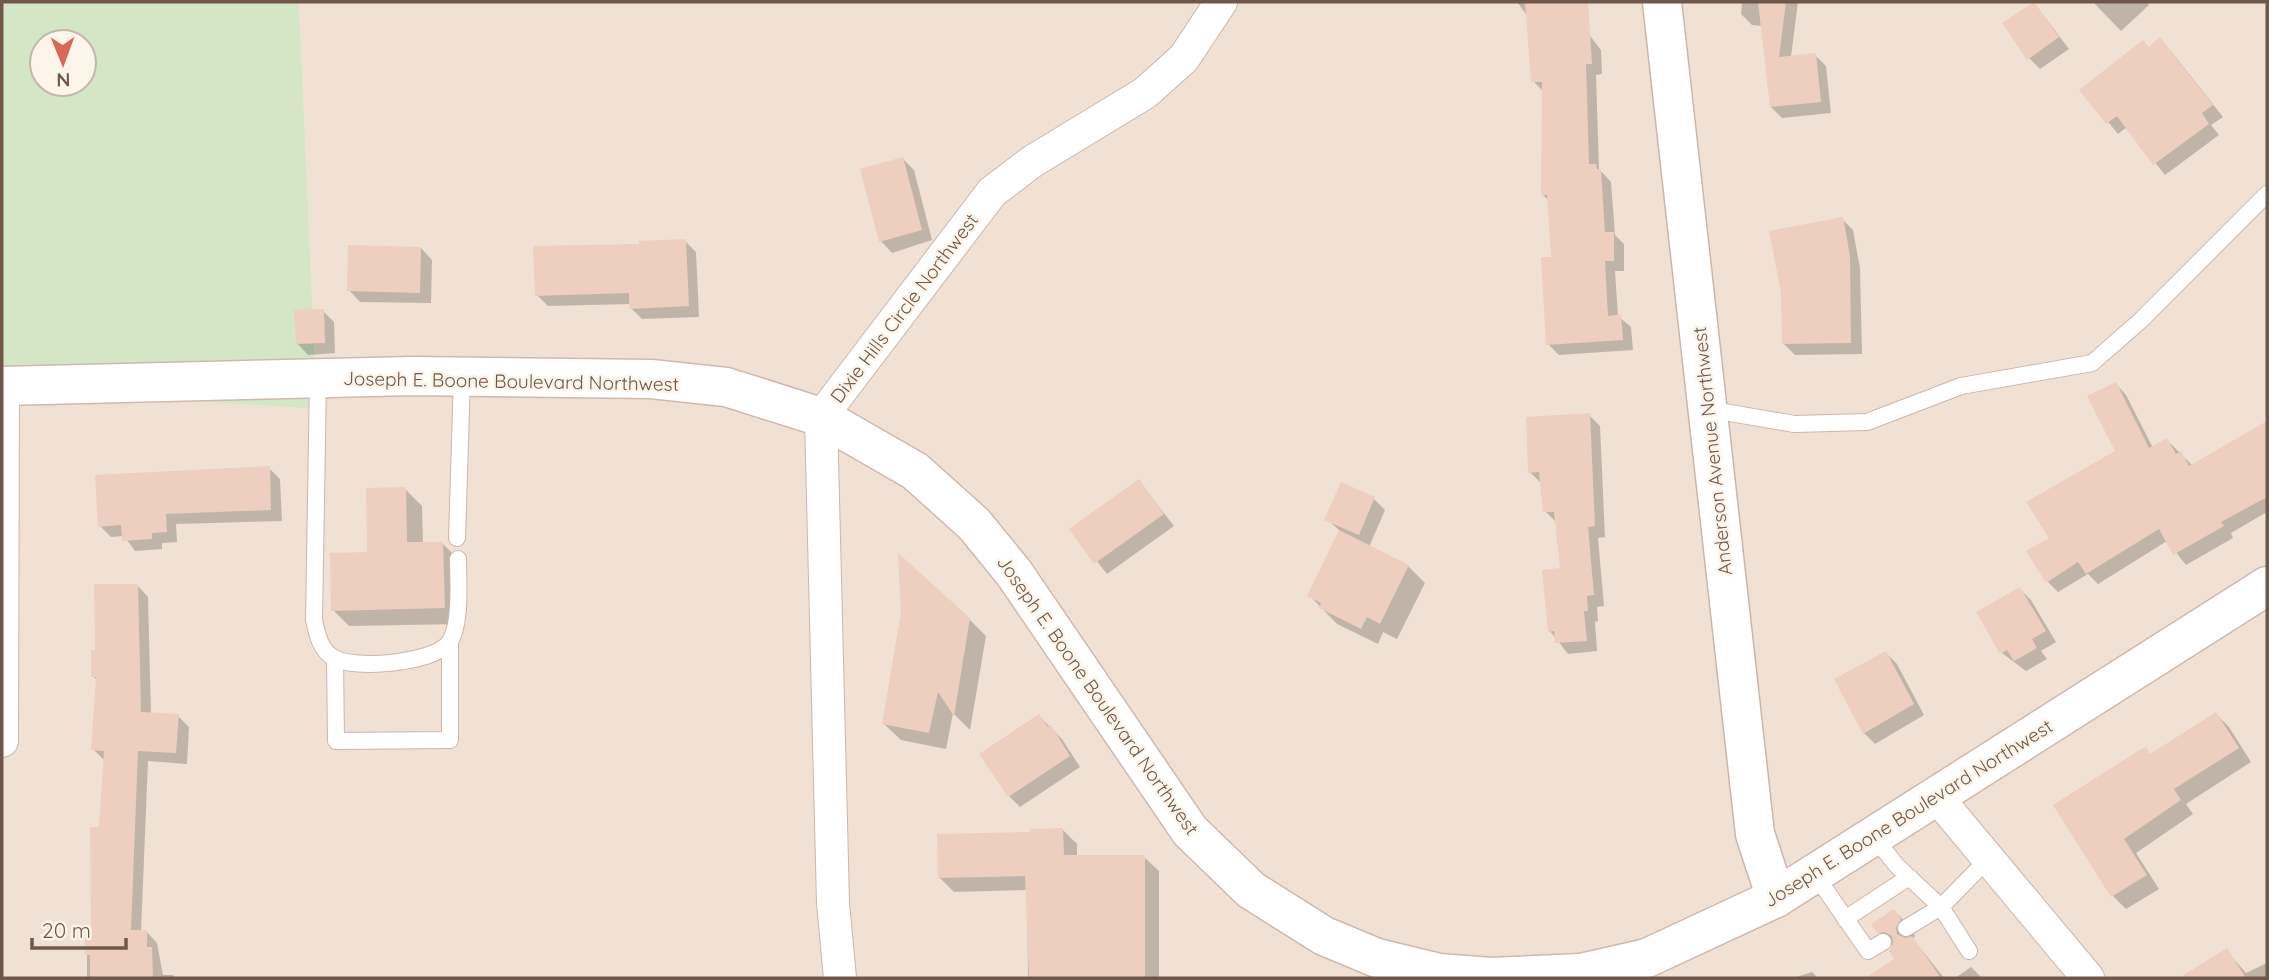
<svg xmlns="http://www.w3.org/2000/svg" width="2269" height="980" viewBox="0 0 2269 980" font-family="Quicksand,sans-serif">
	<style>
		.residential { fill: #f1e1d4 }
		.green { fill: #d4e6c5; fill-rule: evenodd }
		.shadow { fill: #0003 }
		.building { fill: #edcebf }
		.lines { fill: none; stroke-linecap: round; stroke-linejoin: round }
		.service-casing { stroke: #cab7ac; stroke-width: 18 }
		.minor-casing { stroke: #cab7ac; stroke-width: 34 }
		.tertiary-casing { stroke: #cab7ac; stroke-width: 41 }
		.secondary-casing { stroke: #cfb9ad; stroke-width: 41 }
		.service { stroke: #fff; stroke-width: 16 }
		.minor { stroke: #fff; stroke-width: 32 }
		.tertiary { stroke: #fff; stroke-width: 38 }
		.secondary { stroke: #fff; stroke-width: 38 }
		.labels { text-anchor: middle; stroke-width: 5; stroke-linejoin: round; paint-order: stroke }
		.street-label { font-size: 19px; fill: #70574c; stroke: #fdf4ea }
	</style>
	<rect width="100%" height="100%" fill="#faf0e5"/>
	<path class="residential" d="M 299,2 L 2267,2 L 2267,978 L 2,978 L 2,389 L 317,409 Z"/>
	<path class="green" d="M 2,2 L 299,2 L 317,409 L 2,389 ZM 42,42 L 84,42 L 84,84 L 42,84 Z"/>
	<g class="shadow">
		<path d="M 345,2 L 388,2 L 388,3 Z"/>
		<path d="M 1517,2 L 1579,2 L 1587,32 L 1601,50 L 1602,74 L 1596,75 L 1599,169 L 1611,182 L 1615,235 L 1624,244 L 1624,271 L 1615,271 L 1618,316 L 1631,327 L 1633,350 L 1559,355 L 1548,344 L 1553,258 L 1549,201 L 1542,194 L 1543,91 L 1533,81 L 1528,17 Z"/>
		<path d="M 1742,2 L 1798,2 L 1791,57 L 1815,55 L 1826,66 L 1831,113 L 1782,118 L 1771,107 L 1763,26 L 1752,25 L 1741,14 Z"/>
		<path d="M 2093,2 L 2146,2 L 2149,5 L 2121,31 Z"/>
		<path d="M 2034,3 L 2069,49 L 2040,69 L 2029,58 Z"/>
		<path d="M 2149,48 L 2171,51 L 2223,117 L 2211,125 L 2219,135 L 2165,175 L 2127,127 L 2118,134 L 2082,90 Z"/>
		<path d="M 903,159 L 914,170 L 932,240 L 892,253 L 881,241 Z"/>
		<path d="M 1842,219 L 1853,230 L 1860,268 L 1862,354 L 1795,355 L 1784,344 Z"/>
		<path d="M 685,241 L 696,252 L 699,317 L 642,319 L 631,308 L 631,304 L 548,306 L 537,295 L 641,245 Z"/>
		<path d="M 421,248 L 432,260 L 431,303 L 360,302 L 349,290 Z"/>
		<path d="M 323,311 L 334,322 L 335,353 L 308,355 L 297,343 Z"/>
		<path d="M 2116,384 L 2126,395 L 2153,448 L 2167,440 L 2193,466 L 2267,423 L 2267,512 L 2231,533 L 2233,538 L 2186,565 L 2167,541 L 2098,584 L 2088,574 L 2058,592 L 2048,582 L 2051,538 L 2117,452 Z"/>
		<path d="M 1589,415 L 1600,426 L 1605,537 L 1598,538 L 1604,606 L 1597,607 L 1598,621 L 1595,622 L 1597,651 L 1568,654 L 1550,631 L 1562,570 L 1557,523 L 1545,511 L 1542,484 L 1530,472 Z"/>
		<path d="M 269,468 L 280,479 L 282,521 L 176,524 L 177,542 L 162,543 L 162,549 L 135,551 L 124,536 L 111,537 L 100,526 Z"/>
		<path d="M 1139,481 L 1174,526 L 1107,574 L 1072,529 Z"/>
		<path d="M 405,489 L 422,506 L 423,544 L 442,543 L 459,560 L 461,624 L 349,626 L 333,610 Z"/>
		<path d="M 1374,499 L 1385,510 L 1369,547 L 1408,566 L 1425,583 L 1397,639 L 1383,632 L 1378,644 L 1337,624 L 1309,595 L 1340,531 L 1327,519 Z"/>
		<path d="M 137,585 L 148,597 L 151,714 L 178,716 L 189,727 L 187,764 L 148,761 L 141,932 L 146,931 L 157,943 L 163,975 L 173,975 L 176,978 L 87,978 L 87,932 L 93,932 L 105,761 L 93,749 L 98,681 L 93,676 L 97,652 Z"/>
		<path d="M 2020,589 L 2031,600 L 2056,642 L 2041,651 L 2047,659 L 2026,671 L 2002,653 Z"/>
		<path d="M 969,619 L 986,636 L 970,730 L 953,713 L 946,749 L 901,740 L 884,724 Z"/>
		<path d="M 1886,653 L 1897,664 L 1924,715 L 1875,744 L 1864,733 Z"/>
		<path d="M 2216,714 L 2229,727 L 2251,762 L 2186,804 L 2193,814 L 2136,853 L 2159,889 L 2126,909 L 2113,896 L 2056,806 L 2151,755 Z"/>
		<path d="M 1039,716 L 1062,739 L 1080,767 L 1020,807 L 1009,796 Z"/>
		<path d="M 1062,829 L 1077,844 L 1077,857 L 1144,857 L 1159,871 L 1159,978 L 1028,978 L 1027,890 L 954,892 L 939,877 L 1034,834 Z"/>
		<path d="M 1894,911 L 1910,926 L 1915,936 L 1913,939 L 1944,978 L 1868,978 L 1896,959 L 1893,947 L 1879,932 Z"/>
		<path d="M 2226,950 L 2246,973 L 2267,963 L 2267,978 L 2197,978 L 2193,971 Z"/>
		<path d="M 1971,967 L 1982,978 L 1955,978 Z"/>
		<path d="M 1812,972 L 1818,978 L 1793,978 Z"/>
	</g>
	<g class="building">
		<path d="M 1525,2 L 1588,2 L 1592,64 L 1586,64 L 1589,164 L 1596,164 L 1597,169 L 1601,169 L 1605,232 L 1614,232 L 1614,261 L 1605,261 L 1608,316 L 1621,314 L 1623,340 L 1546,345 L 1541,257 L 1551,257 L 1547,195 L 1541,195 L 1542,82 L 1531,82 Z"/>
		<path d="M 1758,2 L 1786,2 L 1779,57 L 1816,53 L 1821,102 L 1770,107 Z"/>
		<path d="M 2034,2 L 2059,37 L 2027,60 L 2002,23 Z"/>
		<path d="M 2160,37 L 2213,105 L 2202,113 L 2209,124 L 2153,165 L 2117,116 L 2106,124 L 2079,90 L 2143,40 L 2149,47 Z"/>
		<path d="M 903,157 L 922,230 L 879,242 L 860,169 Z"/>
		<path d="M 1843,217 L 1850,256 L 1851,343 L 1782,344 L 1781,292 L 1769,231 Z"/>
		<path d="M 686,239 L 689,306 L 629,309 L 629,293 L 535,296 L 533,246 L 639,244 L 639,241 Z"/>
		<path d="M 348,245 L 421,247 L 420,293 L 347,291 Z"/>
		<path d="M 324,309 L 325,343 L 296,344 L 294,310 Z"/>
		<path d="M 2116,382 L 2149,448 L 2167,438 L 2176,454 L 2181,451 L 2189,466 L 2267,421 L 2267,497 L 2221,522 L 2224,526 L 2173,555 L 2159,529 L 2086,574 L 2078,562 L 2046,583 L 2026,551 L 2049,538 L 2026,502 L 2115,451 L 2087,396 Z"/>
		<path d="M 1590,413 L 1595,526 L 1588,527 L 1594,595 L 1587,596 L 1588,611 L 1584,611 L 1587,641 L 1555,643 L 1554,631 L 1548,632 L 1542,570 L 1560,568 L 1554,512 L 1543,512 L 1539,472 L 1528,473 L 1526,417 Z"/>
		<path d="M 270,466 L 271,510 L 166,514 L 167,532 L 152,533 L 152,539 L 122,541 L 121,525 L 98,527 L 95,475 Z"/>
		<path d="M 1139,479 L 1164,514 L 1094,564 L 1069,529 Z"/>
		<path d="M 1341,482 L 1375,497 L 1359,535 L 1324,520 Z"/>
		<path d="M 406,487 L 407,542 L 443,542 L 445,608 L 331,611 L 330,553 L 367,552 L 366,488 Z"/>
		<path d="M 1339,530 L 1409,565 L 1380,624 L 1367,617 L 1361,629 L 1319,608 L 1321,603 L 1307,596 Z"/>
		<path d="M 898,553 L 970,618 L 954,716 L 938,692 L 929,733 L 882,724 L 901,613 Z"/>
		<path d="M 94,584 L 138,584 L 141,712 L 179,714 L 176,753 L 138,751 L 131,930 L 147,930 L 147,947 L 152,947 L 153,978 L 90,978 L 90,955 L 85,955 L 85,931 L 91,931 L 90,827 L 99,827 L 104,751 L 91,750 L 96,677 L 91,677 L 91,650 L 95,650 Z"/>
		<path d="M 2020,587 L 2046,631 L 2032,639 L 2037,648 L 2014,661 L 2007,650 L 2000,654 L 1976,612 Z"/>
		<path d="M 1886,651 L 1914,704 L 1863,734 L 1834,679 Z"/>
		<path d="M 2216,712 L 2239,748 L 2174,789 L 2181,800 L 2124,839 L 2147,875 L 2111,897 L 2053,805 L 2138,751 L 2146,747 L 2150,754 Z"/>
		<path d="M 1039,714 L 1048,727 L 1051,725 L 1070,756 L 1008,797 L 979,754 Z"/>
		<path d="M 1063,828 L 1064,855 L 1145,855 L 1145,978 L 1029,978 L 1025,876 L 938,878 L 937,834 L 1031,832 L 1029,829 Z"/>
		<path d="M 1894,909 L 1901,919 L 1896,928 L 1897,934 L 1905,938 L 1912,936 L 1941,978 L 1865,978 L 1894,959 L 1889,951 L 1893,942 L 1892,936 L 1884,932 L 1877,933 L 1871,924 Z"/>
		<path d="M 2227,948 L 2246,978 L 2179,978 Z"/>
	</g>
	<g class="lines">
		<g class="service-casing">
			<g id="service">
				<path d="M 318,379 L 314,620 C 317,634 320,650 334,658 C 355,670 431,663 448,644 C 462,627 458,580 458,559"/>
				<path d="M 1707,409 L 1794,424 L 1867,422 L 1961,386 L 2092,363 L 2140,321 L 2267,194"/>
				<path d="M 457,538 L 462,377"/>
				<path d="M 335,658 L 336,741 L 450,740 L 450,642"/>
				<path d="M 1873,836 L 1897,866 L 1941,907 L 1969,951"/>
				<path d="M 1814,873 L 1868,951 L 1883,942"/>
				<path d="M 1845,919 L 1909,877"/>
				<path d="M 1906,928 L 1941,907 L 1988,859"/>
			</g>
		</g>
		<g class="minor-casing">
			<g id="minor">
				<path d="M 2,741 L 3,386"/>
				<path d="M 1936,796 L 2088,978"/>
				<path d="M 840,978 L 833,903 L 821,417 L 992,192 L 1033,161 L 1145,93 L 1184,58 L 1221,2"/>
			</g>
		</g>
		<g class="tertiary-casing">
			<path id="tertiary" d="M 1662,2 L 1755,834 L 1776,898"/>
		</g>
		<g class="secondary-casing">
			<path id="secondary" d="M 2,386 L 413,376 L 651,379 L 726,387 L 821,417 L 915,471 L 974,524 L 1014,573 L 1190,831 L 1251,890 L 1324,936 L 1377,958 L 1439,973 L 1491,977 L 1581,973 L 1647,958 L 1776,898 L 2267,586"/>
		</g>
		<use href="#service" class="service"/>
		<use href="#minor" class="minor"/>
		<use href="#tertiary" class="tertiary"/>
		<use href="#secondary" class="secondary"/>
	</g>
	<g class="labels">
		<g class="street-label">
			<text transform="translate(904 308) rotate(-53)" y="7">Dixie Hills Circle Northwest</text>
			<text transform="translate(511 381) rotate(1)" y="7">Joseph E. Boone Boulevard Northwest</text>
			<text transform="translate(1712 451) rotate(-96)" y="7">Anderson Avenue Northwest</text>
			<text transform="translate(1098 695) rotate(55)" y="7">Joseph E. Boone Boulevard Northwest</text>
			<text transform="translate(1908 813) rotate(-32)" y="7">Joseph E. Boone Boulevard Northwest</text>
		</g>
	</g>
	<rect width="2269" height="980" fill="none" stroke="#70574c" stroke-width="7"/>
	<g transform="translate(63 63) rotate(179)"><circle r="33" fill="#fdf4ea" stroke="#c5b5ab" stroke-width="2"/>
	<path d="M0-5L12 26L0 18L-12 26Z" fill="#d96955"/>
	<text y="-10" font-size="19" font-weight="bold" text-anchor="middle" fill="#70574c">N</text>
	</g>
	<path d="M32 938v10h94v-10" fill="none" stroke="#70574c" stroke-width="3.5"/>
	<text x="42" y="938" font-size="21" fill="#70574c" stroke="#fdf4ea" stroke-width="5" paint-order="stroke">20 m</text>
</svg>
